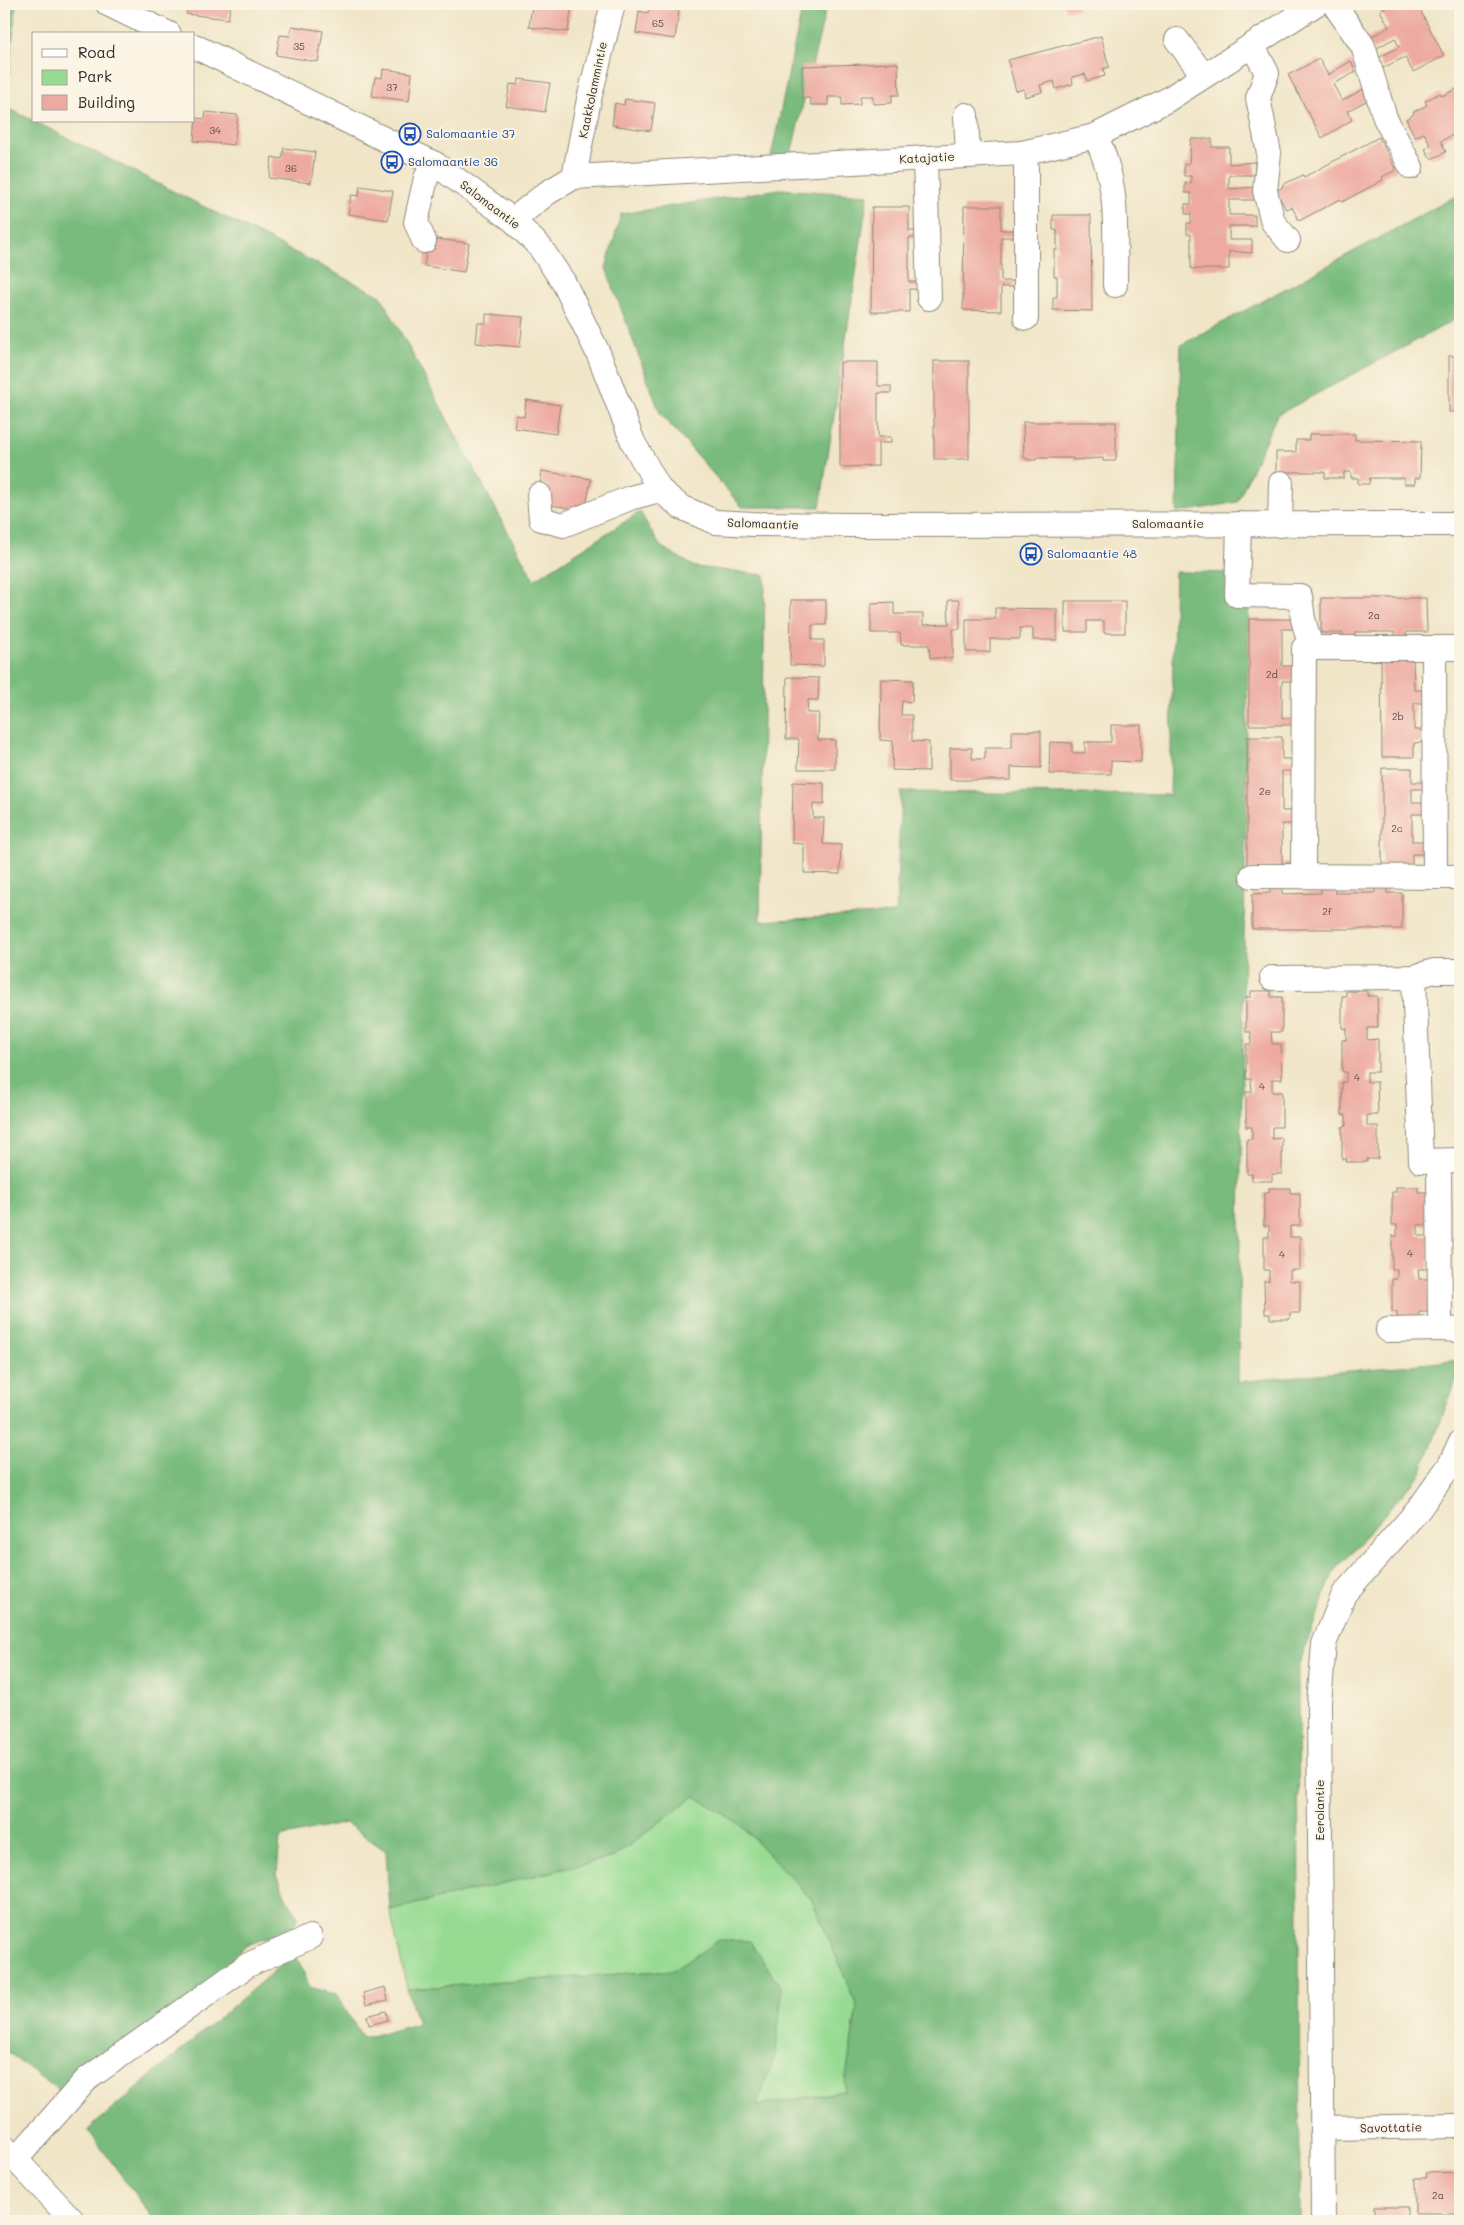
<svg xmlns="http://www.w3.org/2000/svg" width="1464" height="2225" viewBox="0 0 1464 2225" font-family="Mali,sans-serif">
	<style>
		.green { fill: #97db93; stroke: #61835f }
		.forest { fill: #79bb7d; stroke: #527354 }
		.building { fill: #edaaa1 }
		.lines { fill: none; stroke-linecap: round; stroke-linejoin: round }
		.minor-casing { stroke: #8e8879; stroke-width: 26 }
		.minor { stroke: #fff; stroke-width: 24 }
		.labels { text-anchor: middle; stroke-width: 4; stroke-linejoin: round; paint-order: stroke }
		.number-label { font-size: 10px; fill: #5c4b48 }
		.street-label { font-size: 12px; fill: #2b2b2b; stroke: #fcf5e5 }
		.transit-label { font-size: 12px; fill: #164399; stroke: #fcf5e5; text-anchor: start }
	</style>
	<rect width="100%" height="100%" fill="#fcf5e5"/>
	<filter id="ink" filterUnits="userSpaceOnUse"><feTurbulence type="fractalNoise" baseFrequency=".02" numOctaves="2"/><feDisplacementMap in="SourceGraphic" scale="10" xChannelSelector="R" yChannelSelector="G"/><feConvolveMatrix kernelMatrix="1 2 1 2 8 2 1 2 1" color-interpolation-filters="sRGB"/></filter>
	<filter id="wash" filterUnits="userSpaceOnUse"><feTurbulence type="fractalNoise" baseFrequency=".0096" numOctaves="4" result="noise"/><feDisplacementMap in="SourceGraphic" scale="20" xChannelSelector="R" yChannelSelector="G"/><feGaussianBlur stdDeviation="1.12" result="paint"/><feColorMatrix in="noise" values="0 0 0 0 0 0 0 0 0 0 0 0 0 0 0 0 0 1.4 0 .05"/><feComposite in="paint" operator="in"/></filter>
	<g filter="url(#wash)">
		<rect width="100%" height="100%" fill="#f0e5c7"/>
		<path class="green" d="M 694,1796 L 740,1824 L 812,1900 L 857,2006 L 844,2091 L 756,2106 L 776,2053 L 719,1940 L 674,1970 L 407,1989 L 390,1910 L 614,1857 Z"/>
		<g class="forest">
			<path d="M 4,4 L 16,4 L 6,107 L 381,296 L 534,580 L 640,512 L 660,546 L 695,567 L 765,575 L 760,921 L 896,913 L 901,792 L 1170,795 L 1175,572 L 1249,573 L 1238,1382 L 1460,1360 L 1460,1370 L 1421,1473 L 1333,1573 L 1298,1667 L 1300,2221 L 155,2221 L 88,2130 L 295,1953 L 310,1987 L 336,1994 L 363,2038 L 418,2024 L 407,1989 L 674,1970 L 719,1940 L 750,1941 L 782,1989 L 776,2053 L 757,2106 L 844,2091 L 857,2006 L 812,1900 L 740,1824 L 694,1796 L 614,1857 L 390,1910 L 386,1851 L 346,1823 L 280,1837 L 277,1874 L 287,1900 L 299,1917 L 292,1928 L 245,1946 L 141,2047 L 75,2103 L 4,2049 Z"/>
			<path d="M 803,4 L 827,4 L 788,166 L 769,167 Z"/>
			<path d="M 780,189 L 868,195 L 820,507 L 742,507 L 660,413 L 606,268 L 621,214 Z"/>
			<path d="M 1460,194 L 1460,317 L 1277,415 L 1237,502 L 1177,513 L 1181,345 Z"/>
		</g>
		<g id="blocks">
			<g class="building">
				<path d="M 188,4 L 231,4 L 228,19 L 186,14 Z"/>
				<path d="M 541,4 L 572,4 L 568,32 L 529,27 L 532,5 L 541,6 Z"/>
				<path d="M 1065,4 L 1078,4 L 1078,9 L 1065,10 Z"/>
				<path d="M 1391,4 L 1417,4 L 1444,56 L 1413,72 L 1405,57 L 1383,68 L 1378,58 L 1399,47 L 1395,38 L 1373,50 L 1367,39 L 1389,27 L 1380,10 Z"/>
				<path d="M 649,6 L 679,11 L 675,39 L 636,33 L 639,11 L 648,13 Z"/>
				<path d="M 292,26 L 323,31 L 318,62 L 276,55 L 280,35 L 290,36 Z"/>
				<path d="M 1101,36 L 1109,67 L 1103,69 L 1105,76 L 1087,81 L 1085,74 L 1072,77 L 1073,84 L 1056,89 L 1054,81 L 1040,85 L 1042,92 L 1025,97 L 1024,89 L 1016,91 L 1008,60 Z"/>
				<path d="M 1319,59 L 1328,75 L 1351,61 L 1356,72 L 1333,84 L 1342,101 L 1365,88 L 1370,99 L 1347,111 L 1352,120 L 1322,138 L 1288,75 Z"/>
				<path d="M 898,63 L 899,95 L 892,95 L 892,103 L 873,104 L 873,96 L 860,96 L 860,104 L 842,105 L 842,97 L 828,97 L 828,105 L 811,105 L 810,98 L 802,98 L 802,66 Z"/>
				<path d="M 383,69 L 412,73 L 409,101 L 372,96 L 375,77 L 382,78 Z"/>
				<path d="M 519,79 L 550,83 L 545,112 L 506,106 L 510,84 L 518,85 Z"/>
				<path d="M 1460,87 L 1460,131 L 1441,141 L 1446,152 L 1431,159 L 1425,149 L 1431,146 L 1424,133 L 1415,137 L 1406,119 L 1414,114 L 1413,112 L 1427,105 L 1425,101 L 1440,93 L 1442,96 Z"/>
				<path d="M 625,99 L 655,103 L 651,131 L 612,125 L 615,103 L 624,105 Z"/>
				<path d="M 206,112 L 238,115 L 234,145 L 194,141 L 196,118 L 205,119 Z"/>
				<path d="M 1379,137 L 1396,170 L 1382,177 L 1383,180 L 1342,202 L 1340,199 L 1299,221 L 1292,207 L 1286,209 L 1276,191 L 1283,187 L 1282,185 L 1303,175 L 1304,177 Z"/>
				<path d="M 1191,139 L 1212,139 L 1212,147 L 1229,147 L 1229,164 L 1255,162 L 1255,175 L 1229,175 L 1229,189 L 1255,187 L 1255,200 L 1229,200 L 1229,215 L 1255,215 L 1255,226 L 1229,226 L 1229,240 L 1252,240 L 1252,253 L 1229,251 L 1229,269 L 1191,269 L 1191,234 L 1187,234 L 1187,223 L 1191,223 L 1191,214 L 1185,214 L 1185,204 L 1191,204 L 1191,193 L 1185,193 L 1185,183 L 1191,183 L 1191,176 L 1184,176 L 1184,164 L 1189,164 Z"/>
				<path d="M 284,148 L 315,152 L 311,183 L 269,178 L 272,157 L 282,159 Z"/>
				<path d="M 360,186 L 393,191 L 388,220 L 348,214 L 351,195 L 359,196 Z"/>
				<path d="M 964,206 L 1001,206 L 1001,230 L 1014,230 L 1014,237 L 1001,237 L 1001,281 L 1014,281 L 1014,287 L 1001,287 L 1001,311 L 963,310 Z"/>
				<path d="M 872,207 L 909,207 L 909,231 L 922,231 L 922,238 L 909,238 L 909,282 L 922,282 L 922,289 L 909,289 L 909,312 L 871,312 Z"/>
				<path d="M 1053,215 L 1091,215 L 1092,311 L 1053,310 L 1053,297 L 1057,297 L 1057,276 L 1054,276 L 1054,250 L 1057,250 L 1057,230 L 1053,230 Z"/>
				<path d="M 436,239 L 469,243 L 464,272 L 424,266 L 427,248 L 435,249 Z"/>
				<path d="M 486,314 L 523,317 L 520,347 L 476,343 L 478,323 L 486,323 Z"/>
				<rect x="1449" y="356" width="11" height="56"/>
				<rect x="934" y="361" width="35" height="98"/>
				<path d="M 840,362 L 878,362 L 878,386 L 891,386 L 891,393 L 878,393 L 878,437 L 891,437 L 891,443 L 878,443 L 878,466 L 840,467 Z"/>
				<path d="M 526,400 L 560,405 L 556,434 L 514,428 L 516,415 L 524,417 Z"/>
				<path d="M 1023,422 L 1116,422 L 1116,458 L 1115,461 L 1103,461 L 1103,458 L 1073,460 L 1073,458 L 1036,458 L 1036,460 L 1027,460 L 1027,458 L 1024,458 Z"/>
				<path d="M 1309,434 L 1355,434 L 1355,440 L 1421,441 L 1420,478 L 1415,478 L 1415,484 L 1404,484 L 1404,478 L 1370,478 L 1369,484 L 1358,484 L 1358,478 L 1351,478 L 1351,472 L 1344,472 L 1344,478 L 1325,478 L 1325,472 L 1276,472 L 1276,452 L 1296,452 L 1296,440 L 1309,440 Z"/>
				<path d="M 542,471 L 591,479 L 585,511 L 545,504 L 548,486 L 540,484 Z"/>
				<path d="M 1321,598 L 1426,598 L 1427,632 L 1406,632 L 1406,644 L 1394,644 L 1394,632 L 1355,632 L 1355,645 L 1343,645 L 1343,633 L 1321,633 Z"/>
				<path d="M 791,600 L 826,600 L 826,625 L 812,625 L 812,640 L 824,640 L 824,666 L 790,665 Z"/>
				<path d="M 948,600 L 959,600 L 960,629 L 953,629 L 953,658 L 930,658 L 929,645 L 901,645 L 900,633 L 871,633 L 871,603 L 894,602 L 894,614 L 923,614 L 923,625 L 949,624 Z"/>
				<path d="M 1065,601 L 1125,601 L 1125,633 L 1104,633 L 1104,621 L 1087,621 L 1087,632 L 1065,632 Z"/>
				<path d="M 995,608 L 1057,609 L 1057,640 L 1033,640 L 1033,628 L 1020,628 L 1020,639 L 990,639 L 990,652 L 966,652 L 966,619 L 995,619 Z"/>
				<path d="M 1249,619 L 1295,619 L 1295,629 L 1282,629 L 1282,666 L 1295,666 L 1295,681 L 1282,681 L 1282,718 L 1295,718 L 1295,725 L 1249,725 Z"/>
				<path d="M 1381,656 L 1413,656 L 1414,690 L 1426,690 L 1427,703 L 1414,703 L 1414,730 L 1427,730 L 1427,742 L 1414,743 L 1414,757 L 1382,757 Z"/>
				<path d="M 787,677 L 819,678 L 818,700 L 808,700 L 807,713 L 819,713 L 818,740 L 835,740 L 835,769 L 798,769 L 799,739 L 786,739 Z"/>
				<path d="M 881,679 L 913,680 L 912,702 L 902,701 L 901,715 L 912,715 L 912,741 L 929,742 L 929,771 L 892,770 L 893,741 L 880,740 Z"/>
				<path d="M 1111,725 L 1141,725 L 1141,762 L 1111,761 L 1111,774 L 1049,774 L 1050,742 L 1072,743 L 1072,753 L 1085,753 L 1085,742 L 1111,742 Z"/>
				<path d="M 1012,731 L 1041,731 L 1041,768 L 1011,767 L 1011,780 L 950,780 L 950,748 L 972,748 L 972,759 L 985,759 L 985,748 L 1012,748 Z"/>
				<path d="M 1247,737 L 1282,737 L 1282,759 L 1295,759 L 1295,771 L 1282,771 L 1282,811 L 1296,811 L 1296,824 L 1282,824 L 1282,863 L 1296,863 L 1296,869 L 1247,869 Z"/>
				<path d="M 1382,768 L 1412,768 L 1412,782 L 1427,782 L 1427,789 L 1412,789 L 1412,802 L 1427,802 L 1427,814 L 1412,814 L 1412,841 L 1428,841 L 1428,854 L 1412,854 L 1412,866 L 1382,866 Z"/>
				<path d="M 793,782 L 824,783 L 824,805 L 813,804 L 813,818 L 824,818 L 823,844 L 841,845 L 840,874 L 804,873 L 804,844 L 792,843 Z"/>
				<path d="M 1270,881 L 1282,881 L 1282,894 L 1321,893 L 1321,882 L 1334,882 L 1335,893 L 1375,893 L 1375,881 L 1387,881 L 1387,893 L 1402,893 L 1402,929 L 1252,929 L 1252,894 L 1270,893 Z"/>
				<path d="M 1251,991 L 1271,991 L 1271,997 L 1282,997 L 1282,1032 L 1271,1032 L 1272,1044 L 1281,1044 L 1282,1079 L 1272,1079 L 1272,1092 L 1282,1092 L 1282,1127 L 1272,1127 L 1272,1139 L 1282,1138 L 1282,1174 L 1272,1174 L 1272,1181 L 1252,1181 L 1252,1174 L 1247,1174 L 1247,1139 L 1252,1139 L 1252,1127 L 1246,1127 L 1246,1092 L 1252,1092 L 1251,1079 L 1246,1079 L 1246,1044 L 1251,1044 L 1251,1032 L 1246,1032 L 1246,997 L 1251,997 Z"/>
				<path d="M 1346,991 L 1367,991 L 1367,996 L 1377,996 L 1378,1028 L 1367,1028 L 1367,1040 L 1378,1039 L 1378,1072 L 1367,1072 L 1367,1082 L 1377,1082 L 1378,1115 L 1367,1115 L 1367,1126 L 1378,1126 L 1378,1159 L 1367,1159 L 1367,1162 L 1346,1162 L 1347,1159 L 1342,1159 L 1342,1127 L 1346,1126 L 1346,1115 L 1342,1115 L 1342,1082 L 1346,1082 L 1346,1072 L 1342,1072 L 1342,1040 L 1346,1040 L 1346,1029 L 1342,1028 L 1342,996 L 1346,996 Z"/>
				<path d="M 1396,1187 L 1418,1187 L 1418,1192 L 1429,1192 L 1429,1225 L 1418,1225 L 1418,1236 L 1429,1236 L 1429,1269 L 1418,1269 L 1419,1279 L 1429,1279 L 1429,1312 L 1419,1312 L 1419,1319 L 1397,1319 L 1397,1312 L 1392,1312 L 1392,1279 L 1397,1279 L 1397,1269 L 1392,1269 L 1392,1236 L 1397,1236 L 1397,1225 L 1392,1225 L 1392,1192 L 1396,1192 Z"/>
				<path d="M 1269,1188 L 1290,1188 L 1290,1193 L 1300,1193 L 1300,1226 L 1290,1226 L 1290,1237 L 1300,1237 L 1300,1270 L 1290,1270 L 1290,1281 L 1300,1281 L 1300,1313 L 1290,1313 L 1290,1319 L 1270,1319 L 1270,1314 L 1265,1314 L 1264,1281 L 1269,1281 L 1269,1270 L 1264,1270 L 1264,1237 L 1269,1237 L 1269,1226 L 1264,1226 L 1264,1193 L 1269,1193 Z"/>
				<path d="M 385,1987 L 388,2000 L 366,2005 L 363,1993 Z"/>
				<path d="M 386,2011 L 388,2020 L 369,2025 L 367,2016 Z"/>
				<path d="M 1460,2172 L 1460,2213 L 1415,2213 L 1415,2178 L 1426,2178 L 1425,2173 Z"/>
				<rect x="1374" y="2207" width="33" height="14"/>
			</g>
		</g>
	</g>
	<g filter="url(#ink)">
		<use href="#blocks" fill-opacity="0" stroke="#8e8879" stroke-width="1"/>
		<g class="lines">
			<g class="minor-casing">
				<g id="minor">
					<path d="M 108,4 L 169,34"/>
					<path d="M 1334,4 L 1363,46 L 1385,118 L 1411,167"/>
					<path d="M 1177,40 L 1204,76"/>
					<path d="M 194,46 L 435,164 L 513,220 L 540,247 L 564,283 L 599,355 L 633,442 L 660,490 L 681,507 L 715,522 L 753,524 L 851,525 L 1460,524"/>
					<path d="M 1249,47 L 1258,56 L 1267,73 L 1258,98 L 1269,153 L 1265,191 L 1273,222 L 1288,240"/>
					<path d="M 966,115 L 968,156"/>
					<path d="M 1095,136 C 1120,182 1115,235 1115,285"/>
					<path d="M 1022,153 L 1026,165 L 1026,318"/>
					<path d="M 925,158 L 929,298"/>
					<path d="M 574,177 L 589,99 L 613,4"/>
					<path d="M 513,220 L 547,193 L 574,177 L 1022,153 L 1095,136 L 1167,100 L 1316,4"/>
					<path d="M 424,241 L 416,222 L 426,178 L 435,164"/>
					<path d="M 539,495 L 541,519 L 563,525 L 630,498 L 660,490"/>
					<path d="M 1239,524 L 1237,595 L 1300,596 L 1303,619 L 1311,648"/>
					<path d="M 1280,525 L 1281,483"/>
					<path d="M 1434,648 L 1460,648"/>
					<path d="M 1252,876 L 1460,877"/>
					<path d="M 1303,876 L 1304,648 L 1434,648 L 1435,877"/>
					<path d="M 1414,977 L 1421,1161 L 1460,1160"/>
					<path d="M 1272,978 L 1414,977 L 1434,971 L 1460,971"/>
					<path d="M 1439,1161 L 1440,1329 L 1460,1330"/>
					<path d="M 1388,1330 L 1440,1329"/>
					<path d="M 1322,2128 L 1460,2126"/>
					<path d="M 4,2147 L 73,2221"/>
					<path d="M 16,2159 L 87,2079 L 248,1965 L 310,1937"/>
					<path d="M 1323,2221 L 1319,1703 L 1324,1644 L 1344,1594 L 1419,1509 L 1450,1465 L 1460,1443"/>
				</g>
			</g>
			<use href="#minor" class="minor"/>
		</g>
	</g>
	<defs>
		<g id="bus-ring" transform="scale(1.125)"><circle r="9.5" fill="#fcf5e5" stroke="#1a4fb4" stroke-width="1.5"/><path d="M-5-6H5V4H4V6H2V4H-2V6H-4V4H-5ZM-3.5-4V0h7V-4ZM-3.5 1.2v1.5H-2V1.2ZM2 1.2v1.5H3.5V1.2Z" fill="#1a4fb4"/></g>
	</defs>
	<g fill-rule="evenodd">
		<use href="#bus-ring" x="410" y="134"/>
		<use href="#bus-ring" x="392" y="162"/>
		<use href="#bus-ring" x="1031" y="554"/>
	</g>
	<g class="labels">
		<g class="number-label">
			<text x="658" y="27">65</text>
			<text x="299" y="50">35</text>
			<text x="392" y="91">37</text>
			<text x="215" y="134">34</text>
			<text x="291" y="172">36</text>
			<text x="1374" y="619">2a</text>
			<text x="1272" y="678">2d</text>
			<text x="1398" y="720">2b</text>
			<text x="1265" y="795">2e</text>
			<text x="1397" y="832">2c</text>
			<text x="1327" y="915">2f</text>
			<text x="1357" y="1081">4</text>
			<text x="1262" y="1090">4</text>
			<text x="1410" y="1257">4</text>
			<text x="1282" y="1258">4</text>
			<text x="1438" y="2199">2a</text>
		</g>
		<g class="street-label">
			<text transform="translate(593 90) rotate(-78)" y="4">Kaakkolammintie</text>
			<text transform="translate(927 158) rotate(-3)" y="4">Katajatie</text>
			<text transform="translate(490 205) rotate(37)" y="4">Salomaantie</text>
			<text transform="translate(763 524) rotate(2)" y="4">Salomaantie</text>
			<text x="1168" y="528">Salomaantie</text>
			<text transform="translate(1320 1810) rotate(-90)" y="4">Eerolantie</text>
			<text transform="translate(1391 2128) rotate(-1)" y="4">Savottatie</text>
		</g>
		<g class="transit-label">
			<text x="426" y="138">Salomaantie 37</text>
			<text x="408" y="166">Salomaantie 36</text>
			<text x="1047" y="558">Salomaantie 48</text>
		</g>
	</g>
	<rect width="1464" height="2225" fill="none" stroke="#fcf5e5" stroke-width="20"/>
	<rect x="32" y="32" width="162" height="90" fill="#fcf5e5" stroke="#a8a49b"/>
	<rect x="42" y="49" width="25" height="8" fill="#ffffff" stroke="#a8a49b"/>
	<text x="78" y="58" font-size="15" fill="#2b2b2b">Road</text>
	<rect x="42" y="70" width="25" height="15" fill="#97db93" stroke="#a8a49b"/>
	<text x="78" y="82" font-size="15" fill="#2b2b2b">Park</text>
	<rect x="42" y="95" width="25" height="15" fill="#edaaa1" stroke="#a8a49b"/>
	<text x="78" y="108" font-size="15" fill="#2b2b2b">Building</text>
</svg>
